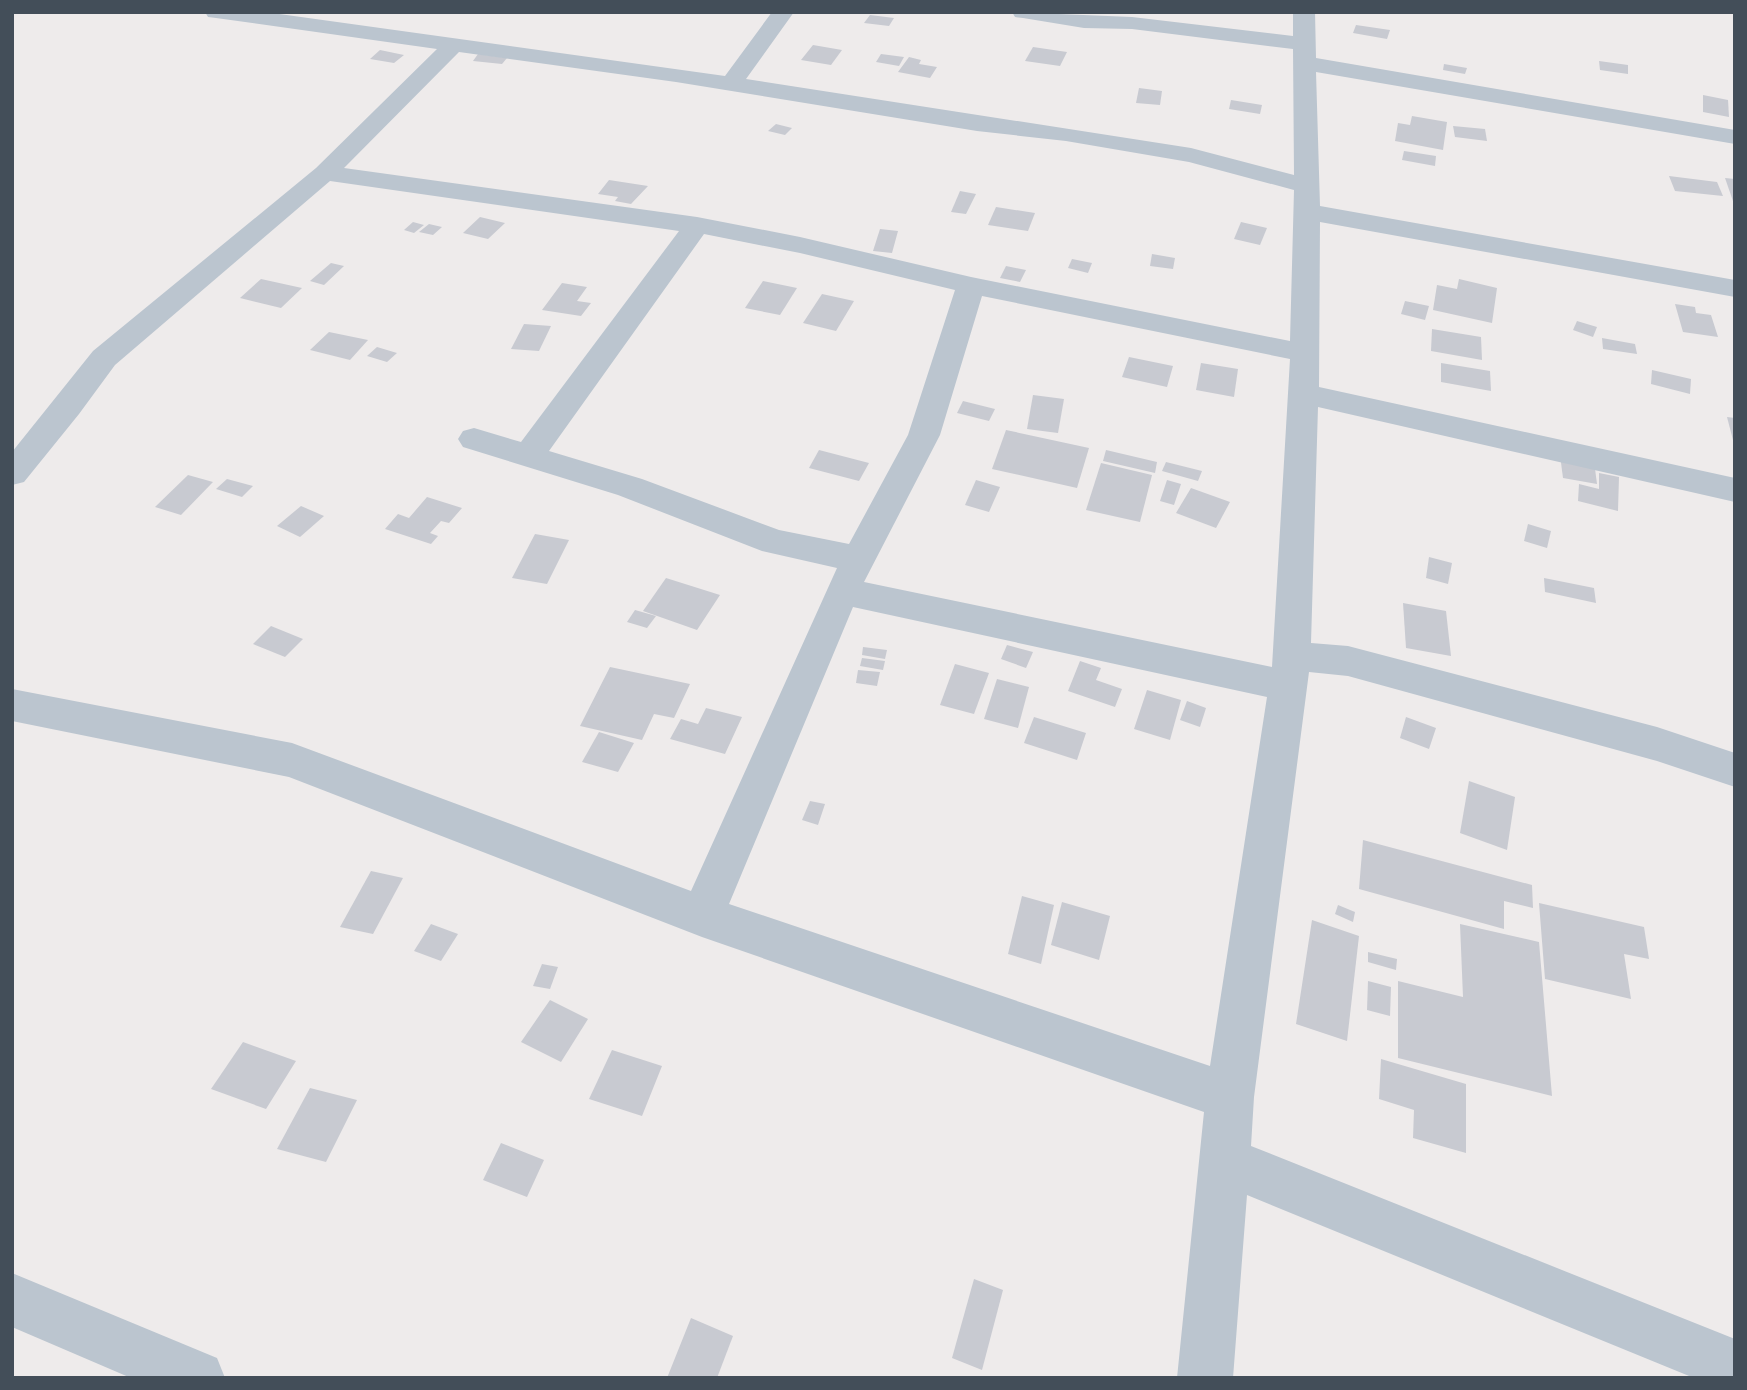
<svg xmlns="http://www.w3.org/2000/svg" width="1747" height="1390" viewBox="0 0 1747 1390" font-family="'Asap Condensed',sans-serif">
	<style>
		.building { fill: #c8cad1 }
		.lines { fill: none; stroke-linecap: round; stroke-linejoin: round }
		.minor { fill: #bbc5cf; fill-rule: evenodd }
	</style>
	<rect width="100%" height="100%" fill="#eeebeb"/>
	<g class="building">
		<path d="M 870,15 L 894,18 L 889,26 L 864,23 Z"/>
		<path d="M 1356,25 L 1390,30 L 1387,39 L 1353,33 Z"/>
		<path d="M 813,45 L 842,50 L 831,65 L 801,60 Z"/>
		<path d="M 1033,47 L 1067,52 L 1060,66 L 1025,61 Z"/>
		<path d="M 380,50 L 404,55 L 394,63 L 370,59 Z"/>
		<path d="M 478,54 L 507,58 L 502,64 L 473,61 Z"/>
		<path d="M 881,54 L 904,57 L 899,66 L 876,62 Z"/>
		<path d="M 909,57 L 921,60 L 919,64 L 937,67 L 930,78 L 898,72 Z"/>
		<path d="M 1599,61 L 1628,65 L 1628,74 L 1600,70 Z"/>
		<path d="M 1444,64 L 1467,68 L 1465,74 L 1443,70 Z"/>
		<path d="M 1139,88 L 1162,91 L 1160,105 L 1136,103 Z"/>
		<path d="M 1703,95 L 1728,100 L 1729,117 L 1703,112 Z"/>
		<path d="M 1231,100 L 1262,105 L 1260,114 L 1229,109 Z"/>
		<path d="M 1412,116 L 1447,122 L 1443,150 L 1395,141 L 1398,123 L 1410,125 Z"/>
		<path d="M 776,124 L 792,128 L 785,135 L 768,131 Z"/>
		<path d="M 1453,126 L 1485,129 L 1487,141 L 1455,137 Z"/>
		<path d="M 1404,151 L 1436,156 L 1435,166 L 1402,160 Z"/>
		<path d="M 1669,176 L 1717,182 L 1723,196 L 1675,191 Z"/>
		<path d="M 1725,178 L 1735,179 L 1735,204 L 1734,204 Z"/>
		<path d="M 609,180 L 648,186 L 631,204 L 615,201 L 618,197 L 598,194 Z"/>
		<path d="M 960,191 L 976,194 L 966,214 L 951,212 Z"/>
		<path d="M 996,207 L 1035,213 L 1028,231 L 988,225 Z"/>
		<path d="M 480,217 L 505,223 L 488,239 L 463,233 Z"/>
		<path d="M 413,222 L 424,225 L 414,233 L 404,230 Z"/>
		<path d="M 1241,222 L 1267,228 L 1260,245 L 1234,239 Z"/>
		<path d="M 429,224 L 442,227 L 433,235 L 419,232 Z"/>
		<path d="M 880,229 L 898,231 L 892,253 L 873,251 Z"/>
		<path d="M 1152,254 L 1175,258 L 1173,269 L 1150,266 Z"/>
		<path d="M 1072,259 L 1092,263 L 1088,273 L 1068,268 Z"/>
		<path d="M 331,263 L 344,266 L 324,285 L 310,281 Z"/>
		<path d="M 1006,266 L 1026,270 L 1020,282 L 1000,278 Z"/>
		<path d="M 261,279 L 302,288 L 281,308 L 240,298 Z"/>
		<path d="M 1459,279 L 1497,288 L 1492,323 L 1433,310 L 1437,285 L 1457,289 Z"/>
		<path d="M 763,281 L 797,288 L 780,315 L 745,308 Z"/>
		<path d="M 562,283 L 587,287 L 577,301 L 591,303 L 581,316 L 542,310 Z"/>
		<path d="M 822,294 L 854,301 L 836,331 L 803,323 Z"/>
		<path d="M 1405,301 L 1429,306 L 1425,320 L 1401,314 Z"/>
		<path d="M 1675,304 L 1695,307 L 1696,313 L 1711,315 L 1718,337 L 1683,332 Z"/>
		<path d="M 1577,321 L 1597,327 L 1593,337 L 1573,330 Z"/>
		<path d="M 524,324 L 551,326 L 539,351 L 511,349 Z"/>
		<path d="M 1432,329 L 1481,337 L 1482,360 L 1431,351 Z"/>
		<path d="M 329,332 L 368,340 L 350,360 L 310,350 Z"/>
		<path d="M 1602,338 L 1635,344 L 1637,354 L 1603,349 Z"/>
		<path d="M 377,347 L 397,353 L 387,362 L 367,356 Z"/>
		<path d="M 1129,357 L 1173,366 L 1167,387 L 1122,377 Z"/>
		<path d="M 1201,363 L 1238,369 L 1234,397 L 1196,390 Z"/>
		<path d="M 1441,363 L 1490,371 L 1491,391 L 1441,382 Z"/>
		<path d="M 1652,370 L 1691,379 L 1690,394 L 1651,384 Z"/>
		<path d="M 1033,395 L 1064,399 L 1058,433 L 1027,429 Z"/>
		<path d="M 963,401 L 995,409 L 989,421 L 957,413 Z"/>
		<path d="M 1727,417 L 1735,418 L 1735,444 L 1734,444 Z"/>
		<path d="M 1006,430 L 1089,448 L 1077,488 L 992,469 Z"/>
		<path d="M 819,450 L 869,463 L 859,481 L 809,468 Z"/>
		<path d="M 1106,450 L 1157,462 L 1155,473 L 1103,461 Z"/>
		<path d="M 1560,455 L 1594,461 L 1597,484 L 1563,478 Z"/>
		<path d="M 1166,462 L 1202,471 L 1198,481 L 1162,471 Z"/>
		<path d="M 1101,463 L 1152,475 L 1140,522 L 1086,510 Z"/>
		<path d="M 1599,473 L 1619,477 L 1618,511 L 1578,501 L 1579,484 L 1599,489 Z"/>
		<path d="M 188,475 L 213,482 L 181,515 L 155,507 Z"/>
		<path d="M 227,479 L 253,486 L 242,497 L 216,489 Z"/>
		<path d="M 976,480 L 1000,487 L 989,512 L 965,505 Z"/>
		<path d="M 1167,480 L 1181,484 L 1174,505 L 1160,501 Z"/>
		<path d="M 1191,488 L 1230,502 L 1216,528 L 1176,513 Z"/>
		<path d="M 427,497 L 462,508 L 449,523 L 441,521 L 430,533 L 438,536 L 431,544 L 385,529 L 398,514 L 409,518 Z"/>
		<path d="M 301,506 L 324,516 L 300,537 L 277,526 Z"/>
		<path d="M 1528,524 L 1551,531 L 1547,548 L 1524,541 Z"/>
		<path d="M 535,534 L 569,540 L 547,584 L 512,578 Z"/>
		<path d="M 1429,557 L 1452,563 L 1448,584 L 1426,578 Z"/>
		<path d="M 666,578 L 720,595 L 697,630 L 643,611 Z"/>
		<path d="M 1544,578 L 1594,588 L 1596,603 L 1545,592 Z"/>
		<path d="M 1403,603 L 1446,611 L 1451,656 L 1406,648 Z"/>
		<path d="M 635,610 L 656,616 L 647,628 L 627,622 Z"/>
		<path d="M 271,626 L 303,639 L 285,657 L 253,644 Z"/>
		<path d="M 1007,645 L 1033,652 L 1026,668 L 1001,659 Z"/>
		<path d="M 863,647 L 887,650 L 885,659 L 862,655 Z"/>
		<path d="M 862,658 L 885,661 L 883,670 L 860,666 Z"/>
		<path d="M 1080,661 L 1101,668 L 1096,680 L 1122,689 L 1115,707 L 1068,691 Z"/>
		<path d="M 955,664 L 989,673 L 974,714 L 940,705 Z"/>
		<path d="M 610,667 L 690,684 L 674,718 L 654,714 L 642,740 L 580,726 Z"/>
		<path d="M 858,670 L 880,672 L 877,686 L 856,683 Z"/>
		<path d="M 997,679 L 1029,687 L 1018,728 L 984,719 Z"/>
		<path d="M 1147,690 L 1181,700 L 1170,740 L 1134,729 Z"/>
		<path d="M 1187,701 L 1206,708 L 1200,727 L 1180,720 Z"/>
		<path d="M 706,708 L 742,717 L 725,754 L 670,739 L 681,719 L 698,724 Z"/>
		<path d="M 1034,717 L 1086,733 L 1077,760 L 1024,743 Z"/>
		<path d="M 1406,717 L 1436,728 L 1429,749 L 1400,738 Z"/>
		<path d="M 599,732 L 634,743 L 618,772 L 582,762 Z"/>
		<path d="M 1469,781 L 1515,797 L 1507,850 L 1460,833 Z"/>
		<path d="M 810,801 L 825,804 L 818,825 L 802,820 Z"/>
		<path d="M 1363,840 L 1532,885 L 1533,908 L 1504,901 L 1504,929 L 1359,889 Z"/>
		<path d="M 371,871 L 403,878 L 373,934 L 340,927 Z"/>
		<path d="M 1022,896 L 1054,905 L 1041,964 L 1008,954 Z"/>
		<path d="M 1062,902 L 1110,916 L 1099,960 L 1051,945 Z"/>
		<path d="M 1539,903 L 1644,927 L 1649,959 L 1624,954 L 1631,999 L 1545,979 Z"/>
		<path d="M 1338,905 L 1355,912 L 1353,922 L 1335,914 Z"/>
		<path d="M 1312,920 L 1359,936 L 1347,1041 L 1296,1024 Z"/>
		<path d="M 431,924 L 458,934 L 441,961 L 414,951 Z"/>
		<path d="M 1460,924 L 1539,942 L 1552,1096 L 1398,1058 L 1398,981 L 1463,997 Z"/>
		<path d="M 1368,952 L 1397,959 L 1396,970 L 1368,962 Z"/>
		<path d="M 542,964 L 558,967 L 550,989 L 533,986 Z"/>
		<path d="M 1368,981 L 1391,987 L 1390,1016 L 1367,1010 Z"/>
		<path d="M 550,1000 L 588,1019 L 561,1062 L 521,1042 Z"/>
		<path d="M 243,1042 L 296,1061 L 266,1109 L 211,1089 Z"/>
		<path d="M 612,1050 L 662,1066 L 642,1116 L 589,1099 Z"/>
		<path d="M 1381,1059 L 1466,1084 L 1466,1153 L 1413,1138 L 1414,1110 L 1379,1099 Z"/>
		<path d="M 310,1088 L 357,1100 L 326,1162 L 277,1149 Z"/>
		<path d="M 501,1143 L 544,1160 L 527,1197 L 483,1180 Z"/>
		<path d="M 974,1279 L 1003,1290 L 982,1370 L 952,1358 Z"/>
		<path d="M 691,1318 L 733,1336 L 717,1378 L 667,1378 Z"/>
	</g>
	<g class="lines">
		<g class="minor">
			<path d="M 205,12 L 265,12 L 725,76 L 772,12 L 794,12 L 746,79 L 1191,148 L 1294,175 L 1293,49 L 1132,29 L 1084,28 L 1023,18 L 1015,17 L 1012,12 L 1132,17 L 1293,36 L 1293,12 L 1315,12 L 1316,58 L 1735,130 L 1735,144 L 1316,72 L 1320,206 L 1735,280 L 1735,297 L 1320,222 L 1319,387 L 1735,478 L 1735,502 L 1318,407 L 1311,643 L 1348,646 L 1657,727 L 1735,753 L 1735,787 L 1657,761 L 1348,676 L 1309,672 L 1254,1097 L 1251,1146 L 1735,1339 L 1735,1378 L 1694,1378 L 1247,1195 L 1233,1378 L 1177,1378 L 1204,1112 L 702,937 L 289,777 L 12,721 L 12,689 L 292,743 L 691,891 L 837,568 L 762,551 L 618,495 L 463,447 L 458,439 L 463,431 L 474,428 L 521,442 L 679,231 L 330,181 L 115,365 L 79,414 L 24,482 L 12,485 L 12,452 L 93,351 L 316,168 L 437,49 L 216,18 L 208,17 ZM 459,52 L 676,82 L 977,131 L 1066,141 L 1189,162 L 1294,190 L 1290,341 L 971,277 L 800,237 L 697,217 L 344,168 ZM 704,234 L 800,253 L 955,290 L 908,435 L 849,544 L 779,530 L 642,479 L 549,451 ZM 982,296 L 1290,359 L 1272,667 L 864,582 L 940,435 ZM 853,607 L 1267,697 L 1210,1066 L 729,904 Z"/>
			<path d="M 12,1273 L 217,1358 L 225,1378 L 131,1378 L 12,1327 Z"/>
		</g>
	</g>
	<rect width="1747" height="1390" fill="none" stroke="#434e59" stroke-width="28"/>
</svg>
